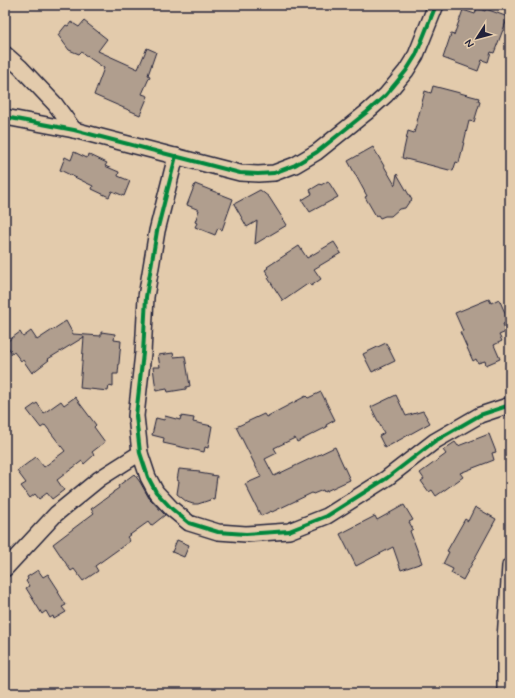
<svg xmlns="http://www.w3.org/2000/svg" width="515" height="698" viewBox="0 0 515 698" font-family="Mynerve,sans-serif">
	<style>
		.building { fill: #b09e8e; stroke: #22223b }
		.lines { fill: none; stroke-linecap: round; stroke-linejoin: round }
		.street-casing { stroke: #22223b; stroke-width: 18 }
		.street { stroke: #e3cbac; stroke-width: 15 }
		.cycleway-casing { stroke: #e3cbac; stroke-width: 6 }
		.cycleway { stroke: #00873e; stroke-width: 4 }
	</style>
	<rect width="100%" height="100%" fill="#e3cbac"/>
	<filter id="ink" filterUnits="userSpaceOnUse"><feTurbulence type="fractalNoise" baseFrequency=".025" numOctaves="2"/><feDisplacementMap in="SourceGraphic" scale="8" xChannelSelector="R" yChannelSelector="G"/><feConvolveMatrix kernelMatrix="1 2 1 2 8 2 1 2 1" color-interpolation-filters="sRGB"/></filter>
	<g filter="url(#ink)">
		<g class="building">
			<path d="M 477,8 L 485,11 L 486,9 L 508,17 L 494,53 L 491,52 L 488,62 L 482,60 L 478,71 L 443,58 L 451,34 L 454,35 L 463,10 L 475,14 Z"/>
			<path d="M 84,21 L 107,39 L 98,51 L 138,69 L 147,48 L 156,52 L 148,75 L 150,76 L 142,94 L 148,96 L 140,115 L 94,95 L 104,68 L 81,52 L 79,54 L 69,50 L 58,35 L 66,25 L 68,26 L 71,22 L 79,27 Z"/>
			<path d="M 433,86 L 479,98 L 478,101 L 480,102 L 474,122 L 469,121 L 459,163 L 456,162 L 453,171 L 402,158 L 408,131 L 414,133 L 425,91 L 431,93 Z"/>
			<path d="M 373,147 L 395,185 L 397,174 L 412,200 L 409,202 L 405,208 L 399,209 L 391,216 L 385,216 L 380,218 L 378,215 L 376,216 L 365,197 L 367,196 L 348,161 Z"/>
			<path d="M 74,152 L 87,158 L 88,154 L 107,163 L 105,166 L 119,172 L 118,176 L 130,181 L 124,196 L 112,191 L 109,197 L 92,189 L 93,186 L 60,170 L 65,157 L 71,160 Z"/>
			<path d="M 328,181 L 338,197 L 310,212 L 302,200 L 312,194 L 310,190 L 320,184 L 321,185 Z"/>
			<path d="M 195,184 L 233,199 L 222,230 L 218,228 L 215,235 L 195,227 L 197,223 L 195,222 L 199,210 L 187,205 Z"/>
			<path d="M 260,190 L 269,197 L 287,225 L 255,244 L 257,221 L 247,227 L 234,204 Z"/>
			<path d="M 334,242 L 341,253 L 314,269 L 321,279 L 311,286 L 309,283 L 283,301 L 268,278 L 270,277 L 265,270 L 268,268 L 267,267 L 299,246 L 307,258 Z"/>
			<path d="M 489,299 L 491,303 L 499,299 L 509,322 L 503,324 L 506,332 L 499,335 L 502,341 L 494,345 L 500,359 L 486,365 L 485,361 L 478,363 L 476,359 L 473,361 L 460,332 L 463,331 L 455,313 Z"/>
			<path d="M 66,321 L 73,334 L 101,336 L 101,332 L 115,334 L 114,340 L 121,341 L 118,374 L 113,374 L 113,387 L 109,386 L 108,391 L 80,388 L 84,337 L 48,359 L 49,360 L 32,373 L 23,360 L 21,361 L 14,352 L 12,353 L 5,343 L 20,332 L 23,337 L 31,331 L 37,340 Z"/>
			<path d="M 386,343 L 395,361 L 372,372 L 363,354 Z"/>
			<path d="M 173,353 L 174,357 L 185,356 L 190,386 L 186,387 L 186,389 L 168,392 L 167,389 L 156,391 L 153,367 L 160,367 L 158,355 Z"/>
			<path d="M 321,392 L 335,420 L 326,425 L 327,427 L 297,442 L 295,438 L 274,448 L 277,453 L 265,459 L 274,476 L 335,447 L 350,480 L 324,492 L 323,490 L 313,494 L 312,493 L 272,512 L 271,511 L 261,516 L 245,484 L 261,477 L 236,427 L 264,414 L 266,417 L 306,396 L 308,398 Z"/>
			<path d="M 396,395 L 406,416 L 423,411 L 430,423 L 385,448 L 379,436 L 384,433 L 371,407 Z"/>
			<path d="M 75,397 L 96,425 L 94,427 L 105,442 L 92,452 L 94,455 L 84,464 L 82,461 L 57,480 L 64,490 L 52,499 L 47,493 L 39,499 L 35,494 L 30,498 L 21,486 L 26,483 L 17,471 L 36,457 L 44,467 L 65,451 L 45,425 L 41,428 L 27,410 L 37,403 L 44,413 L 61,401 L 64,405 Z"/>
			<path d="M 165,416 L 180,420 L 181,416 L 194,418 L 193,422 L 212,426 L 208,448 L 205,447 L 204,452 L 163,443 L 164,438 L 152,435 L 156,418 L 164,420 Z"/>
			<path d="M 489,434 L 496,452 L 492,453 L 494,460 L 460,473 L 463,477 L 436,496 L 432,490 L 429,492 L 421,481 L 424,479 L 420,473 L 446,454 L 443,450 L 455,442 L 458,446 Z"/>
			<path d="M 179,469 L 200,471 L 199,473 L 217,476 L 214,500 L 210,499 L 210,500 L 198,504 L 193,504 L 187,502 L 177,494 L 179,481 L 177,480 Z"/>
			<path d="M 134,474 L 140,482 L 149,498 L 165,515 L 151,526 L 148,522 L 127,537 L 130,541 L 95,566 L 98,571 L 83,581 L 74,569 L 71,571 L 53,544 L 94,513 L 91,509 L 113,493 L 113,492 L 119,488 L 118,486 Z"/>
			<path d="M 404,505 L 413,520 L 409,522 L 413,529 L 410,531 L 422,563 L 401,570 L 393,547 L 356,566 L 340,534 L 375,516 L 377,520 Z"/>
			<path d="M 475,507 L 496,519 L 463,580 L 451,573 L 453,569 L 443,564 L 449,552 L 447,551 L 465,519 L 468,521 Z"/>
			<path d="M 177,540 L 189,545 L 184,557 L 172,552 Z"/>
			<path d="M 38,570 L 43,577 L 48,574 L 59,591 L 58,592 L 66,605 L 62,607 L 66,612 L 54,619 L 53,616 L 50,618 L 46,611 L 42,614 L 26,588 L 29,586 L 26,581 L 28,579 L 27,577 Z"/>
		</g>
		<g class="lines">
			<g class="street-casing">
				<g id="street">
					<path d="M 5,54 L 20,67 L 55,104 L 74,130"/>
					<path d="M 5,117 L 74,130 L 240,173 L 258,174 L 274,173 L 295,165 L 317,152 L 367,112 L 386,95 L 406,71 L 416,55 L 436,5"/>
					<path d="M 176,156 L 157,231 L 146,297 L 143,353 L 136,416 L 140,453 L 148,477 L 156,492 L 172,509 L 189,523 L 218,532 L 246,534 L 289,531 L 327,516 L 387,478 L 435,441 L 480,415 L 510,405"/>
					<path d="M 5,569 L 56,514 L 99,479 L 140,453"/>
					<path d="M 505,693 L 505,639 L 510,566"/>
				</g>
			</g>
			<use href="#street" class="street"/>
			<g class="cycleway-casing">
				<g id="cycleway">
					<path d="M 5,117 L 74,130 L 240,173 L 258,174 L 274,173 L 295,165 L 317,152 L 367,112 L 386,95 L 406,71 L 416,55 L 436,5"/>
					<path d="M 176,156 L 157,231 L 146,297 L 143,353 L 136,416 L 140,453 L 148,477 L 156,492 L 172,509 L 189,523 L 218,532 L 246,534 L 289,531 L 327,516 L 387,478 L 435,441 L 480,415 L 510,405"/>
				</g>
			</g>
			<use href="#cycleway" class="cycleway"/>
		</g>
	</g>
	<rect width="515" height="698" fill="none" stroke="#e3cbac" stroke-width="20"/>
	<rect x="10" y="10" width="495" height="678" fill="none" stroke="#22223b" stroke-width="1.5" filter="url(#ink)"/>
	<g transform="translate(477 38) rotate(234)" stroke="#e3cbac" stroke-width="3" paint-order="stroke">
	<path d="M0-3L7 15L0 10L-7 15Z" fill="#22223b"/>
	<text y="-6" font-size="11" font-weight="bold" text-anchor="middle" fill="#22223b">N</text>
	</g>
</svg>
